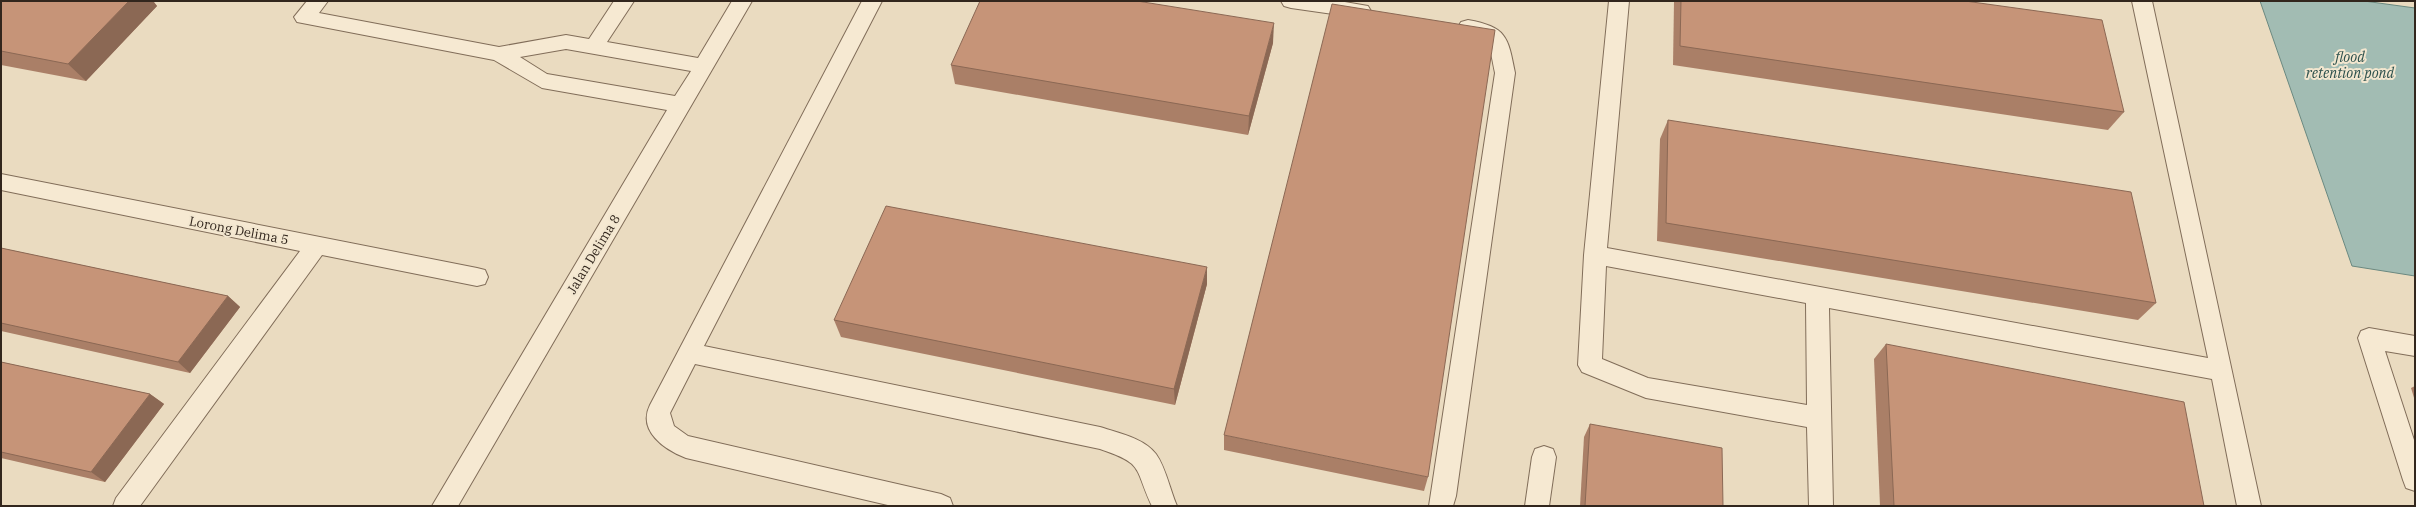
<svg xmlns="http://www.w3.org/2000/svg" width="2416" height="507" viewBox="0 0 2416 507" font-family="'IBM Plex Serif',serif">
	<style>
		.water { fill: #a2bcb3; stroke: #6b8980 }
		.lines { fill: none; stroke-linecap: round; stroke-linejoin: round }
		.minor-casing { stroke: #816d59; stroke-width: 2 }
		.minor { fill: #f6e9d2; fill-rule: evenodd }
		.wall { fill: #aa7f67 }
		.shaded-wall { fill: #8b6854 }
		.building { fill: #c69478; stroke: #8b6854 }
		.labels { text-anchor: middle; stroke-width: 4; stroke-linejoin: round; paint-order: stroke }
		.street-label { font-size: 13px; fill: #32261d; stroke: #f2e6cf }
		.water-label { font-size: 14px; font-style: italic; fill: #2d514d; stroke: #f2e6cf }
	</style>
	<rect width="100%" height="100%" fill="#eadbc0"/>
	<path class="water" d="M 2260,1 L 2364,1 L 2415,8 L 2415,276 L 2352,266 Z"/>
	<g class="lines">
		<g class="minor-casing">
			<g id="minor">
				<path d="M 307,1 L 328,1 L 319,13 L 499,47 L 566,35 L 589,39 L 614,1 L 634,1 L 607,42 L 698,58 L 732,1 L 752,1 L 458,506 L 432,506 L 667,110 L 542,88 L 494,60 L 297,22 L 294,17 ZM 566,49 L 691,71 L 675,96 L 547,74 L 520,57 Z"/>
				<path d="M 862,1 L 882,1 L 704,346 L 1100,427 C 1118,433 1144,438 1156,454 C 1166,468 1170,490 1177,506 L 1152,506 C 1134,468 1145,464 1100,449 L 695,364 L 670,413 L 674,426 L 688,436 L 941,494 L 950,498 L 953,506 L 892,506 L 686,458 C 665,450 637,431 650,405 Z"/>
				<path d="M 1281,1 L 1339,1 L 1368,6 L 1371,11 L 1368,16 L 1361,18 L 1291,8 L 1284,6 Z"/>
				<path d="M 1609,1 L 1629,1 L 1607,248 L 2208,358 L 2132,1 L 2152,1 L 2261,506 L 2237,506 L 2212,379 L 1829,308 L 1833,506 L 1809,506 L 1807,427 L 1646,398 L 1582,372 L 1578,365 L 1584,255 ZM 1606,266 L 1806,303 L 1807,405 L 1648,378 L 1602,359 Z"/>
				<path d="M 1468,20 C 1507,27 1508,37 1515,73 L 1456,496 L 1453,506 L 1429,506 L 1495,73 C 1489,43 1491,41 1461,32 L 1458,27 L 1461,22 Z"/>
				<path d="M 1,174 L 477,268 L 485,270 L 488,277 L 485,284 L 477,286 L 322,255 L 140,506 L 113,506 L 116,498 L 300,251 L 1,190 Z"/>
				<path d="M 2369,328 L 2415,336 L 2415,356 L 2385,351 L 2415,443 L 2415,491 L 2406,488 L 2403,480 L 2358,338 L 2361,331 Z"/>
				<path d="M 1544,446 L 1553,449 L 1556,457 L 1549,506 L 1525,506 L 1532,457 L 1535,449 Z"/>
			</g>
		</g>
		<use href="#minor" class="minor"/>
	</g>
	<g class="wall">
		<path d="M 1,1 L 153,1 L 157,6 L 86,81 L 1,65 Z"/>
		<path d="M 1674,1 L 1965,1 L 2124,112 L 2108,130 L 1673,65 Z"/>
		<path d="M 1273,43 L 1248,135 L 955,84 L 951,65 Z"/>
		<path d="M 1668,120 L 2156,303 L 2138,320 L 1657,241 L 1660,139 Z"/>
		<path d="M 1,248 L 228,296 L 240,307 L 190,373 L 1,331 Z"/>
		<path d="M 1207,284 L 1175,405 L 841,337 L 834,320 Z"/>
		<path d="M 1886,344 L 2204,506 L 1880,506 L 1874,359 Z"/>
		<path d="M 1,362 L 150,394 L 164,404 L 105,482 L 1,458 Z"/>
		<path d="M 2415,386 L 2415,401 L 2411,388 Z"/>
		<path d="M 1590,424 L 1723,506 L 1580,506 L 1584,437 Z"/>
		<path d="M 1224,435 L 1428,477 L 1424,491 L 1224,450 Z"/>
	</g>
	<g class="shaded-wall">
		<path d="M 129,1 L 153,1 L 157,6 L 86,81 L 68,64 Z"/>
		<path d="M 1274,23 L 1273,43 L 1248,135 L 1249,116 Z"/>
		<path d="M 1207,267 L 1207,284 L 1175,405 L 1174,389 Z"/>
		<path d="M 228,296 L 240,307 L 190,373 L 178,362 Z"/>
		<path d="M 150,394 L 164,404 L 105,482 L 91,472 Z"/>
	</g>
	<g class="building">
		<path d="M 1,1 L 129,1 L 68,64 L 1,51 Z"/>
		<path d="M 980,1 L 1137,1 L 1274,23 L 1249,116 L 951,65 Z"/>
		<path d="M 1681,1 L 1965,1 L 2102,20 L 2124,112 L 1680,46 Z"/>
		<path d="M 1332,4 L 1495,30 L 1428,477 L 1224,435 Z"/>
		<path d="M 1668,120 L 2131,192 L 2156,303 L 1666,223 Z"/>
		<path d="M 886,206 L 1207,267 L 1174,389 L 834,320 Z"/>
		<path d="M 1,248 L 228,296 L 178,362 L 1,323 Z"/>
		<path d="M 1886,344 L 2184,402 L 2204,506 L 1894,506 Z"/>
		<path d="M 1,362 L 150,394 L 91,472 L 1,452 Z"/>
		<path d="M 1590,424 L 1722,448 L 1723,506 L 1585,506 Z"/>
	</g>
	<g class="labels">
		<g class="street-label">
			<text transform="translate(239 230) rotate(11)" y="5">Lorong Delima 5</text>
			<text transform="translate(593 254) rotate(-59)" y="5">Jalan Delima 8</text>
		</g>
		<g class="water-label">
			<text x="2350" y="62">flood<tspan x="2350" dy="16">retention pond</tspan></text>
		</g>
	</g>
	<rect width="2416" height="507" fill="none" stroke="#32261d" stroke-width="4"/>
</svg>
